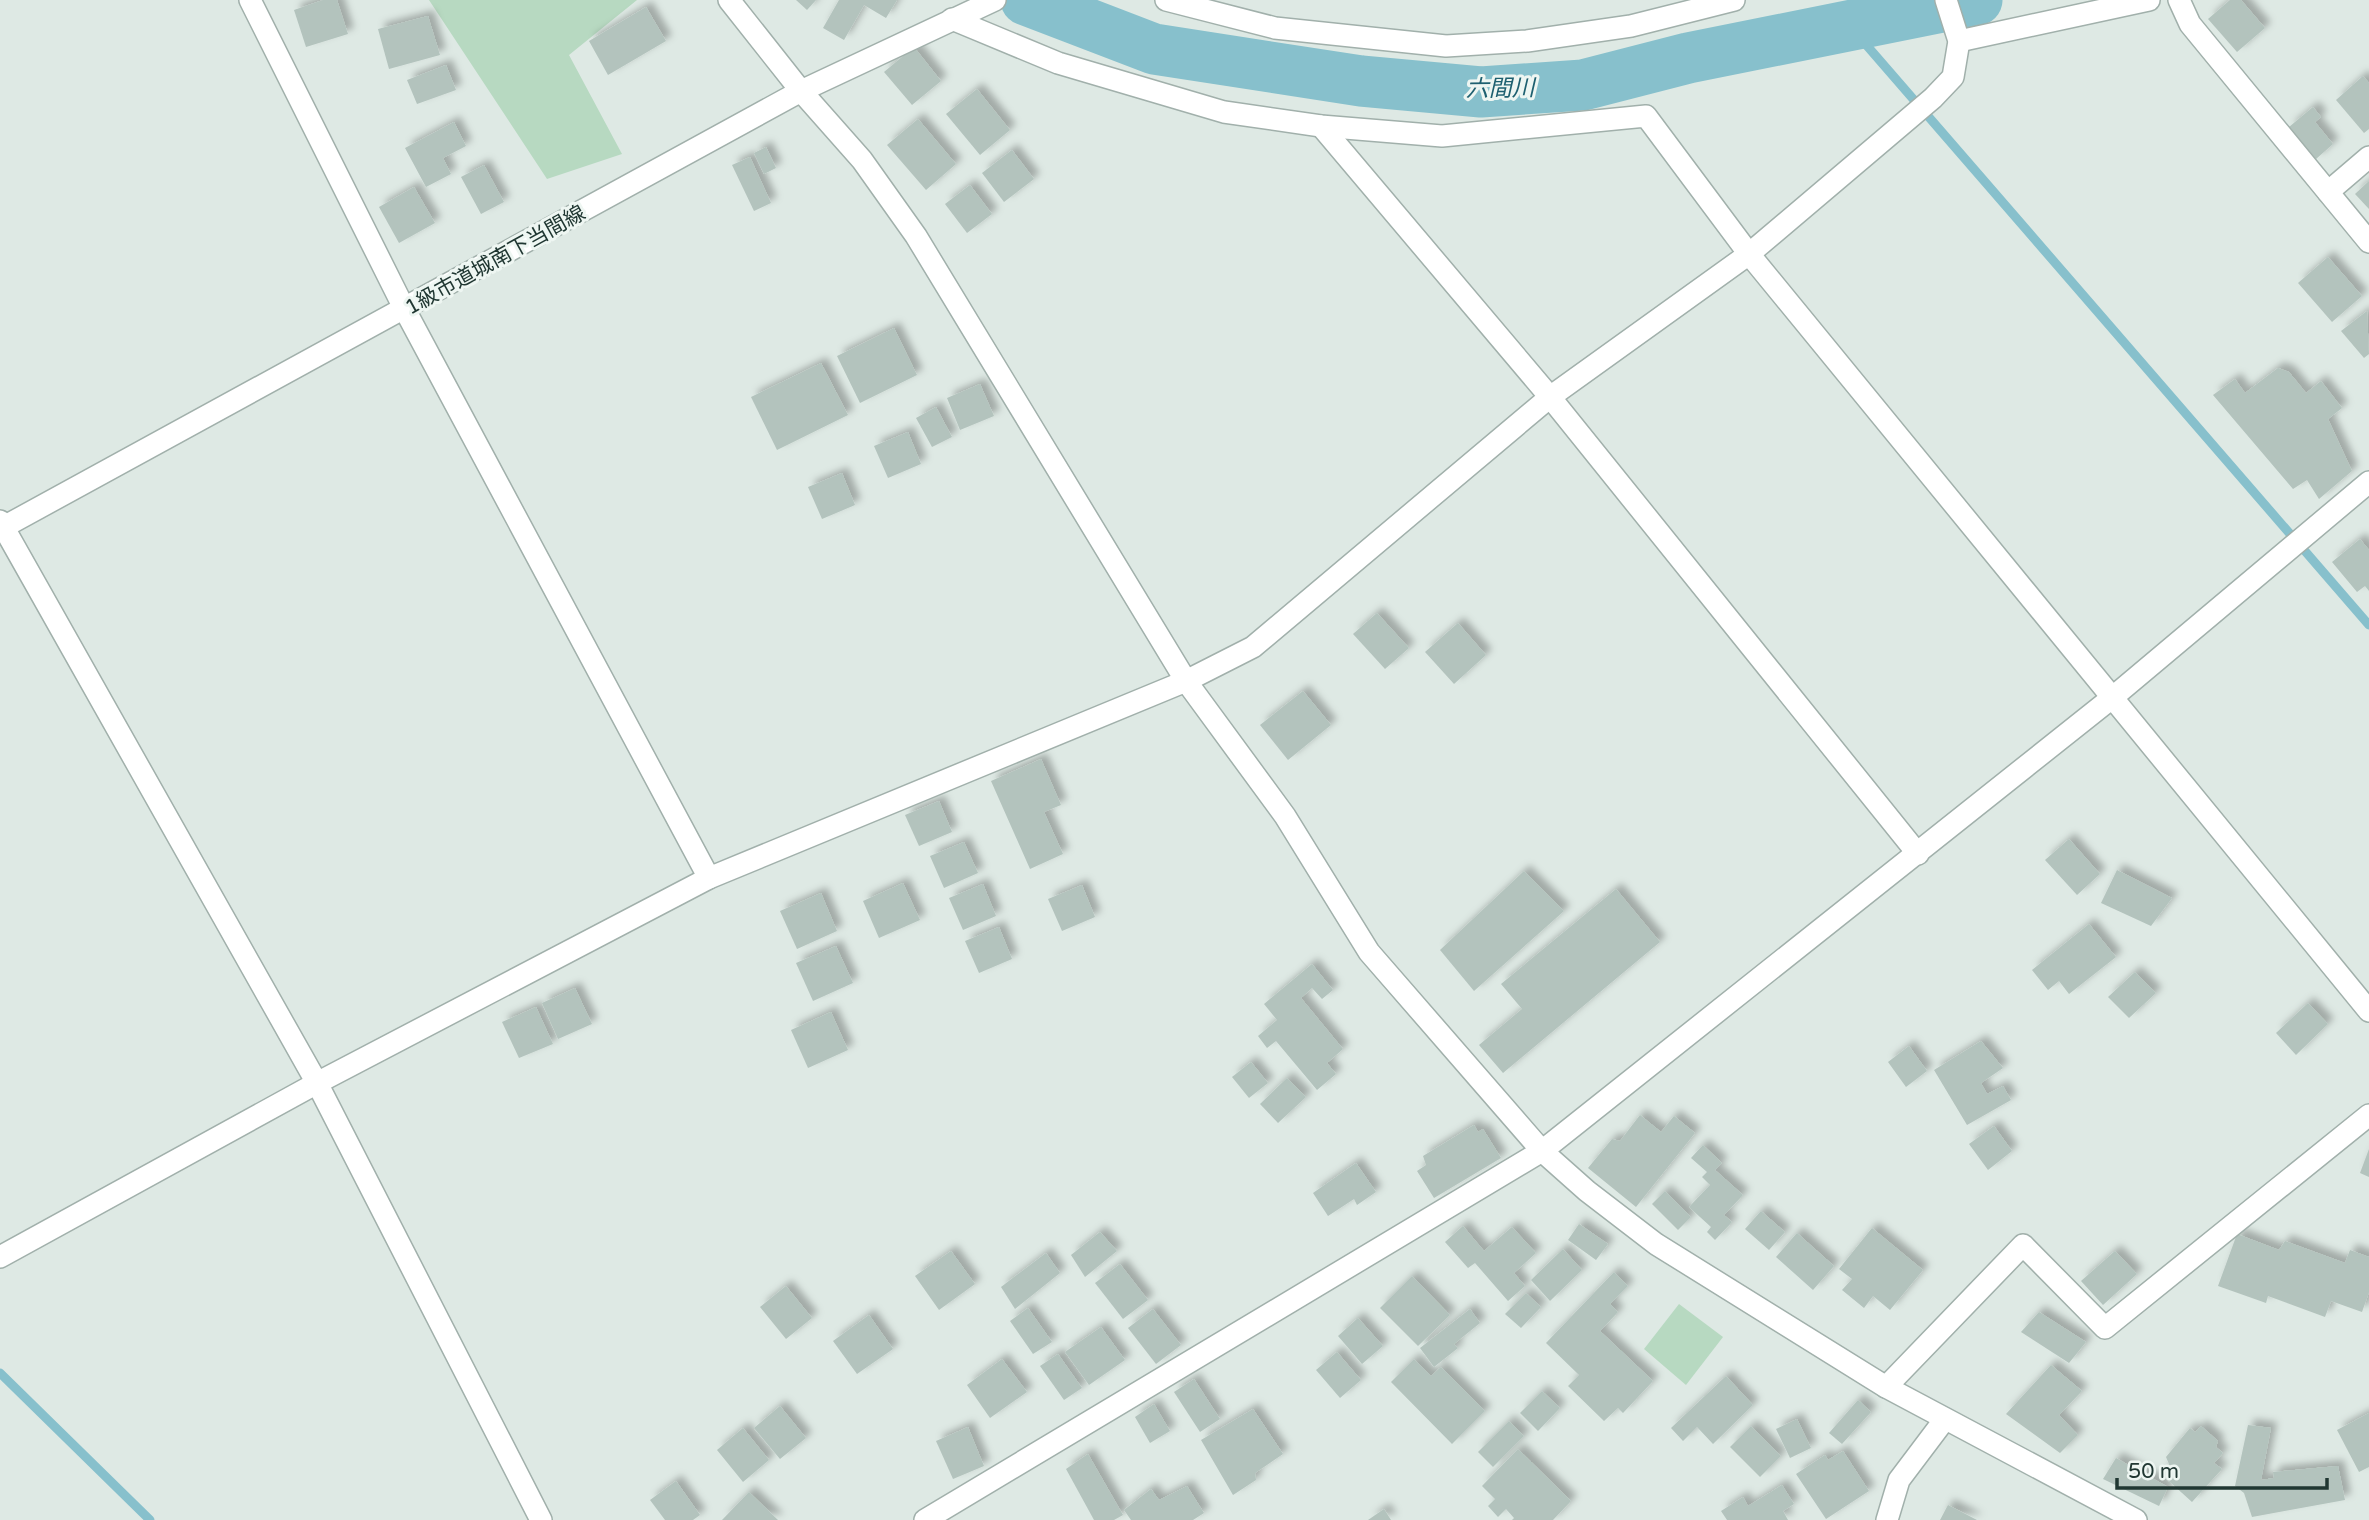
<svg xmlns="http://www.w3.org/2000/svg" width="2369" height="1520" viewBox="0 0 2369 1520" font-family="'Varela Round','Noto Sans JP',sans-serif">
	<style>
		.green { fill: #b7d9c1 }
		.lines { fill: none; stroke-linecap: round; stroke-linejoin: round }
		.stream { stroke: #87c0cc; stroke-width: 9 }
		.river { stroke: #87c0cc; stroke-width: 51 }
		.building { fill: #b3c3bd; filter: url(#shadow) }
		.minor-casing { stroke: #a1b0ab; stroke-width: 24 }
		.minor { stroke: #fff; stroke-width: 21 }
		.labels { text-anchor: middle; stroke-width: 6; stroke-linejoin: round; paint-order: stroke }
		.street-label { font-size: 21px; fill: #203732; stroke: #eef6f2 }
		.water-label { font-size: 23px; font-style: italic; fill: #1e6070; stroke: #eef6f2 }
	</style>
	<defs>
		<filter id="shadow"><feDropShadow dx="6" dy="-6" stdDeviation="3.5" flood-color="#0004"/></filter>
	</defs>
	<rect width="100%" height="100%" fill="#dee9e4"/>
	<g class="green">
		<path d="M 429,0 L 637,0 L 569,55 L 622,154 L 547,179 Z"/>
		<path d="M 1679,1304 L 1723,1337 L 1686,1385 L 1644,1349 Z"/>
	</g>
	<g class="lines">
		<g class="stream">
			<path d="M 1849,25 L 2369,625"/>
			<path d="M 0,1373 L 150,1520"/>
		</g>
		<path class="river" d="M 1026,0 L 1154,49 L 1361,81 L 1481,92 L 1583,85 L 1688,58 L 1977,0"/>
	</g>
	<g class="building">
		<path d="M 323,0 L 337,0 L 348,34 L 306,47 L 294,10 Z"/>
		<path d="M 796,0 L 816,0 L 807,10 Z"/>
		<path d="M 839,0 L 897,0 L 886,18 L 864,5 L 844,40 L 823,28 Z"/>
		<path d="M 2230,0 L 2241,0 L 2265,28 L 2237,52 L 2208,19 Z"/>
		<path d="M 646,7 L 666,41 L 608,75 L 589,41 Z"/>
		<path d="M 428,16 L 440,55 L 389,69 L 378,29 Z"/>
		<path d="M 914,47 L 941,81 L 912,105 L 884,72 Z"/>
		<path d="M 446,65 L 456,90 L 417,104 L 407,80 Z"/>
		<path d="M 2363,76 L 2369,83 L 2369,129 L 2364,133 L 2336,100 Z"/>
		<path d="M 977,89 L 1010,130 L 980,155 L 946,114 Z"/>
		<path d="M 2313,107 L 2321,117 L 2315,122 L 2333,144 L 2316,159 L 2289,127 Z"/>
		<path d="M 918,119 L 956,164 L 926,190 L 887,145 Z"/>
		<path d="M 454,122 L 466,146 L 443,158 L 451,174 L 426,187 L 405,148 Z"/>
		<path d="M 766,147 L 776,168 L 764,174 L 754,153 Z"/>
		<path d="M 1012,150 L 1034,179 L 1004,202 L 982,173 Z"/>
		<path d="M 750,157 L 771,203 L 754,211 L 732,165 Z"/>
		<path d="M 484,165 L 504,202 L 481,214 L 461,177 Z"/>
		<path d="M 2369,181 L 2369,209 L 2355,194 Z"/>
		<path d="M 970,185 L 992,214 L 967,233 L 945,204 Z"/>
		<path d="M 414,187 L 435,223 L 399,243 L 379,207 Z"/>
		<path d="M 2328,257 L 2362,296 L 2332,322 L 2298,283 Z"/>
		<path d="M 2367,311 L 2369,354 L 2364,358 L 2341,331 Z"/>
		<path d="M 894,328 L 917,375 L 860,403 L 837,356 Z"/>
		<path d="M 821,363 L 848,415 L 777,450 L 751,397 Z"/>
		<path d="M 2278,368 L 2289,372 L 2306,393 L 2321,381 L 2342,408 L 2328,419 L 2352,471 L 2319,499 L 2307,480 L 2293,489 L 2213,395 L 2235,379 L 2245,393 Z"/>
		<path d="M 980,384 L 994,416 L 960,430 L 947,398 Z"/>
		<path d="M 936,407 L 952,437 L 932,447 L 916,418 Z"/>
		<path d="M 908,432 L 921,464 L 888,478 L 874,446 Z"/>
		<path d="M 842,473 L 855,505 L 822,519 L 808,487 Z"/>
		<path d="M 2360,539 L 2369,550 L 2369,591 L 2365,586 L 2357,592 L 2332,562 Z"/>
		<path d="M 1377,613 L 1409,648 L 1385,669 L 1353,634 Z"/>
		<path d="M 1458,623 L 1486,655 L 1454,684 L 1425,652 Z"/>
		<path d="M 1303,691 L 1331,725 L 1288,760 L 1260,725 Z"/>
		<path d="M 1041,759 L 1061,805 L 1044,812 L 1063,854 L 1030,869 L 991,781 Z"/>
		<path d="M 939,801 L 952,832 L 919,846 L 905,815 Z"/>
		<path d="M 2069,839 L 2100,874 L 2077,895 L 2045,860 Z"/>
		<path d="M 964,842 L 978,873 L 944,888 L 930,856 Z"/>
		<path d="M 2117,870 L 2172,898 L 2151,926 L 2101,903 Z"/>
		<path d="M 1524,871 L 1564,911 L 1474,991 L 1440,950 Z"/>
		<path d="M 903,883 L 920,920 L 879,938 L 863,901 Z"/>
		<path d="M 983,884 L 996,916 L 963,930 L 949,898 Z"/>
		<path d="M 1082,885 L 1095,917 L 1062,931 L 1048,899 Z"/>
		<path d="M 1616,889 L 1660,942 L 1503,1073 L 1479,1045 L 1522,1009 L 1501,984 Z"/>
		<path d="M 821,893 L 837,931 L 797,949 L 780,911 Z"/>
		<path d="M 2089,924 L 2116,957 L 2069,994 L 2059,981 L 2048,990 L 2032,970 Z"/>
		<path d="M 999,927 L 1012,959 L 979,973 L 965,941 Z"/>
		<path d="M 836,946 L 853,983 L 813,1001 L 796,963 Z"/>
		<path d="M 1312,964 L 1333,990 L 1322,999 L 1312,988 L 1301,998 L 1343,1049 L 1327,1063 L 1336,1074 L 1317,1090 L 1276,1041 L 1267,1048 L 1258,1036 L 1277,1020 L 1264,1004 Z"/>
		<path d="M 2135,972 L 2156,993 L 2129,1018 L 2108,997 Z"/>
		<path d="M 575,988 L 592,1024 L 558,1039 L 542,1003 Z"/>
		<path d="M 2308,1003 L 2328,1024 L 2296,1055 L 2276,1033 Z"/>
		<path d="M 536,1007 L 553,1044 L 519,1058 L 502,1022 Z"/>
		<path d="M 831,1012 L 848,1050 L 808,1068 L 791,1030 Z"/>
		<path d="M 1981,1041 L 2003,1068 L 1981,1083 L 1987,1094 L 2003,1086 L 2011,1100 L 1967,1125 L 1934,1070 Z"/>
		<path d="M 1909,1046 L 1927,1071 L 1906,1087 L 1888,1062 Z"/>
		<path d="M 1251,1062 L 1268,1083 L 1249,1098 L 1232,1077 Z"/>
		<path d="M 1287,1078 L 1306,1097 L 1278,1123 L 1260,1104 Z"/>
		<path d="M 1640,1115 L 1661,1132 L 1674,1116 L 1695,1133 L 1636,1207 L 1588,1168 L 1612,1139 L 1620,1141 Z"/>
		<path d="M 1474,1125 L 1478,1132 L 1483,1129 L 1501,1158 L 1434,1198 L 1417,1171 L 1426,1165 L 1423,1156 Z"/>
		<path d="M 1994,1126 L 2012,1151 L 1988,1170 L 1969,1144 Z"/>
		<path d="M 1703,1145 L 1722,1163 L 1715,1170 L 1743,1195 L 1724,1215 L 1732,1222 L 1715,1240 L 1707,1232 L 1711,1227 L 1689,1207 L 1710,1185 L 1702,1177 L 1707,1172 L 1691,1158 Z"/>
		<path d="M 2369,1149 L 2369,1177 L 2360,1173 Z"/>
		<path d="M 1356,1163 L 1376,1192 L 1357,1205 L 1354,1199 L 1328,1216 L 1313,1193 Z"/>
		<path d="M 1665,1191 L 1691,1217 L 1678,1230 L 1652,1204 Z"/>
		<path d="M 1761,1211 L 1785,1232 L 1769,1250 L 1745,1229 Z"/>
		<path d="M 1579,1224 L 1608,1244 L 1596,1260 L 1568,1240 Z"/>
		<path d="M 1463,1226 L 1484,1251 L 1512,1227 L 1536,1253 L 1514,1273 L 1525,1286 L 1508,1301 L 1475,1263 L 1468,1268 L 1445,1242 Z"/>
		<path d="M 1872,1228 L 1923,1270 L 1890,1310 L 1873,1296 L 1864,1308 L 1842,1290 L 1852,1279 L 1839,1269 Z"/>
		<path d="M 1100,1232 L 1117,1251 L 1085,1277 L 1071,1255 Z"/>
		<path d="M 1797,1233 L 1834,1266 L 1813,1290 L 1776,1257 Z"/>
		<path d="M 2237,1234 L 2279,1250 L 2285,1241 L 2345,1263 L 2350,1250 L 2369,1257 L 2369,1292 L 2362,1312 L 2331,1301 L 2325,1317 L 2268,1296 L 2266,1303 L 2218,1286 Z"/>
		<path d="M 1563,1249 L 1582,1270 L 1550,1301 L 1531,1280 Z"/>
		<path d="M 951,1251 L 975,1284 L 939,1310 L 915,1276 Z"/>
		<path d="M 2115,1251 L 2137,1274 L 2103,1305 L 2081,1281 Z"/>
		<path d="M 1046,1253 L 1060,1273 L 1015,1309 L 1001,1287 Z"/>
		<path d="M 1120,1264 L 1148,1300 L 1123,1319 L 1095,1283 Z"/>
		<path d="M 1614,1272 L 1628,1286 L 1610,1304 L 1618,1312 L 1600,1331 L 1653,1381 L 1623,1413 L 1618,1408 L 1604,1421 L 1568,1386 L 1579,1375 L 1546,1343 Z"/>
		<path d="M 1412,1276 L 1450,1315 L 1418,1346 L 1380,1308 Z"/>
		<path d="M 786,1286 L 812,1318 L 786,1339 L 760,1307 Z"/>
		<path d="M 1526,1293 L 1541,1307 L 1521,1328 L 1505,1314 Z"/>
		<path d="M 1028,1308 L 1052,1342 L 1033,1354 L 1010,1321 Z"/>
		<path d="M 1153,1309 L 1181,1345 L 1156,1364 L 1128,1328 Z"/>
		<path d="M 1470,1309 L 1480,1323 L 1454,1344 L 1458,1348 L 1434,1367 L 1420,1348 Z"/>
		<path d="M 2039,1312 L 2086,1342 L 2069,1363 L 2021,1332 Z"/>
		<path d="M 869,1315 L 893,1349 L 857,1374 L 833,1341 Z"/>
		<path d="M 1358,1318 L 1383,1346 L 1362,1364 L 1338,1336 Z"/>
		<path d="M 1101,1327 L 1125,1360 L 1089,1385 L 1065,1352 Z"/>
		<path d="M 1337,1352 L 1361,1380 L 1340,1398 L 1316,1370 Z"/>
		<path d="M 1058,1354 L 1082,1388 L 1064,1400 L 1040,1366 Z"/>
		<path d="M 1002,1359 L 1027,1392 L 990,1418 L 967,1385 Z"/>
		<path d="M 1414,1359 L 1431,1376 L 1441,1367 L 1485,1411 L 1452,1444 L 1391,1382 Z"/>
		<path d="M 2051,1365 L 2082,1391 L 2059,1415 L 2078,1435 L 2060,1453 L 2006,1414 Z"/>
		<path d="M 1726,1376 L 1753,1405 L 1713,1444 L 1697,1427 L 1683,1441 L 1671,1428 Z"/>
		<path d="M 1194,1379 L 1220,1419 L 1200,1432 L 1174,1392 Z"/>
		<path d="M 1542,1391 L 1560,1408 L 1538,1431 L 1520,1413 Z"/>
		<path d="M 1858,1400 L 1871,1412 L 1842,1444 L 1829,1433 Z"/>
		<path d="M 1154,1404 L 1170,1431 L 1150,1443 L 1135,1417 Z"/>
		<path d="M 780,1406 L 806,1438 L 780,1459 L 754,1428 Z"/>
		<path d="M 1253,1409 L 1283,1454 L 1255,1473 L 1256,1480 L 1233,1495 L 1201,1440 Z"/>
		<path d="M 2369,1413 L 2369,1467 L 2359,1472 L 2337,1430 Z"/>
		<path d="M 1797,1419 L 1811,1448 L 1790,1458 L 1776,1429 Z"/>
		<path d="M 1509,1421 L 1524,1436 L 1493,1467 L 1478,1452 Z"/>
		<path d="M 2248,1425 L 2271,1428 L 2261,1480 L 2274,1478 L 2273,1472 L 2338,1466 L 2345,1500 L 2252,1517 L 2244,1493 L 2235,1486 Z"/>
		<path d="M 1751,1426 L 1781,1456 L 1760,1477 L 1730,1447 Z"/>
		<path d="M 2201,1426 L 2218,1441 L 2216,1447 L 2223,1453 L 2214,1463 L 2222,1469 L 2192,1502 L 2161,1474 L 2169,1464 L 2166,1457 L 2190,1428 L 2195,1432 Z"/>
		<path d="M 968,1427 L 984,1466 L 953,1479 L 936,1441 Z"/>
		<path d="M 743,1428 L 769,1460 L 743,1482 L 717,1450 Z"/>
		<path d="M 1518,1449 L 1571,1501 L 1553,1520 L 1512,1520 L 1514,1518 L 1506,1509 L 1498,1517 L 1488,1506 L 1495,1499 L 1482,1486 Z"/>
		<path d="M 1843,1451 L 1869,1491 L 1826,1519 L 1796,1474 L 1825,1455 L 1828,1460 Z"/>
		<path d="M 1088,1454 L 1123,1515 L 1114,1520 L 1094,1520 L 1066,1469 Z"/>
		<path d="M 2116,1458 L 2168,1487 L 2159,1506 L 2103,1479 Z"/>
		<path d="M 676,1481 L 700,1515 L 693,1520 L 665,1520 L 650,1500 Z"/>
		<path d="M 1782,1485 L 1794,1504 L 1783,1511 L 1788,1520 L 1727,1520 L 1721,1511 L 1743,1497 L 1748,1506 Z"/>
		<path d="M 1187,1486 L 1204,1513 L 1193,1520 L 1131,1520 L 1124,1510 L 1151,1489 L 1159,1500 Z"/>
		<path d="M 749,1492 L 778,1520 L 722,1520 Z"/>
		<path d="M 1948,1505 L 1977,1520 L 1940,1520 Z"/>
		<path d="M 1384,1509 L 1391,1520 L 1368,1520 Z"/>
	</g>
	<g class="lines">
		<g class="minor-casing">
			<g id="minor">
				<path d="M 250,0 L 405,310 L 709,878"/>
				<path d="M 729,0 L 801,91 L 862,160 L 916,236 L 1186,681 L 1285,816 L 1369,952 L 1542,1151 L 1587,1191 L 1656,1244 L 1886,1387 L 2136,1520"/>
				<path d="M 1166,0 L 1275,28 L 1446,46 L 1527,41 L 1631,26 L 1734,0"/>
				<path d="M 2179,0 L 2190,24 L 2369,242"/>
				<path d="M 952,19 L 1058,63 L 1224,112 L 1321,126 L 1442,136 L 1646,116 L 1749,254 L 2369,1011"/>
				<path d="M 1959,41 L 2149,0"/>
				<path d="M 1321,126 L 1550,397 L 1918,854"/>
				<path d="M 2328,192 L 2369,157"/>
				<path d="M 0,521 L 317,1083 L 541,1520"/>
				<path d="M 0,529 L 801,91 L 995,0"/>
				<path d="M 0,1257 L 317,1083 L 709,878 L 1186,681 L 1253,647 L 1550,397 L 1749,254 L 1933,98 L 1953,77 L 1959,41 L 1946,0"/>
				<path d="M 1886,1387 L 2023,1245 L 2105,1328 L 2369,1115"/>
				<path d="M 925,1520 L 1542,1151 L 2113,697 L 2369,482"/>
				<path d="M 1887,1520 L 1899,1480 L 1945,1419"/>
			</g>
		</g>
		<use href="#minor" class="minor"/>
	</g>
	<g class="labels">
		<g class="street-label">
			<text transform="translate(495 260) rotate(-29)" y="7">1級市道城南下当間線</text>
		</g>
		<g class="water-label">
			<text transform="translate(1500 88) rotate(-1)" y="8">六間川</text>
		</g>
	</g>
	<path d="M2117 1478v10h210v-10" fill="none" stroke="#203732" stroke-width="3.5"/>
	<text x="2128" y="1478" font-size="21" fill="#203732" stroke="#eef6f2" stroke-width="5" paint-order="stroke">50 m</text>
</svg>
